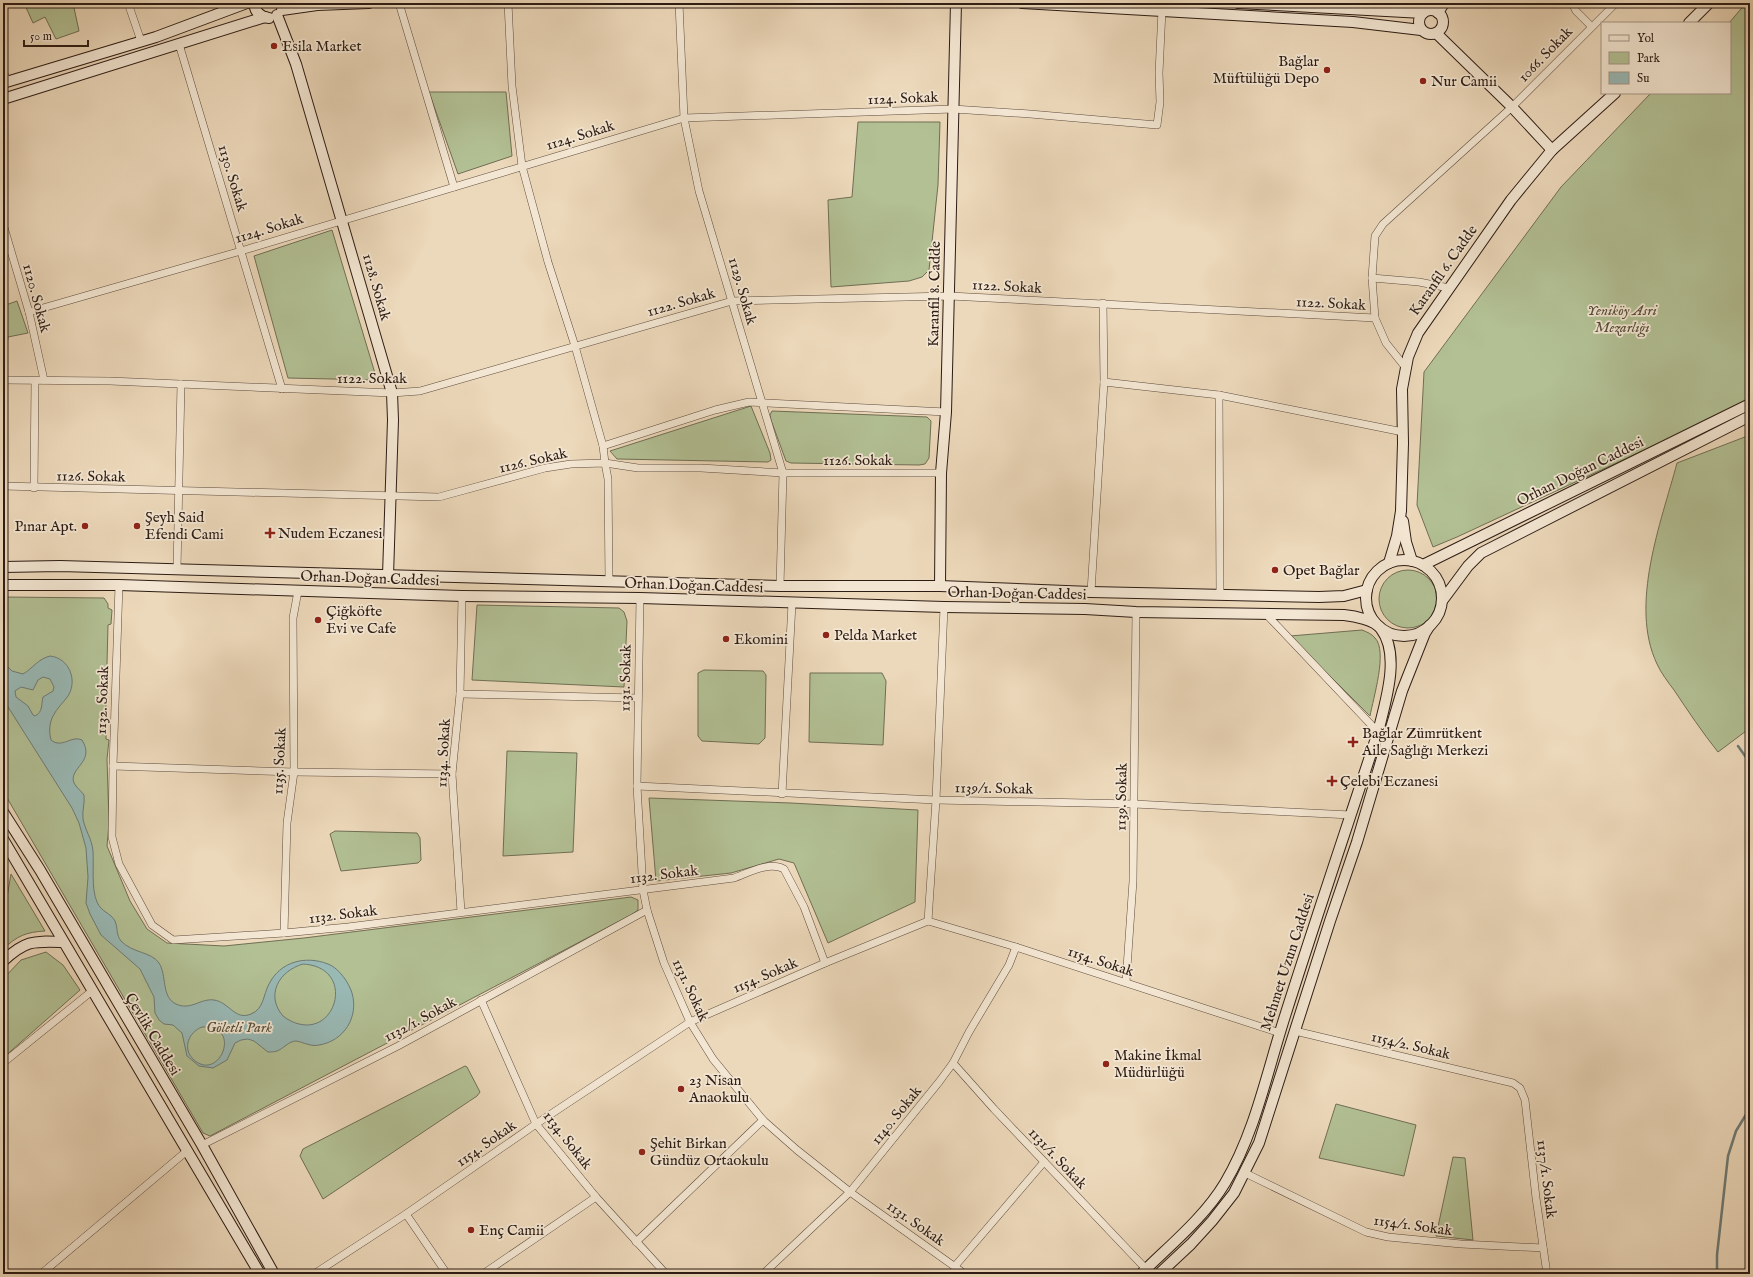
<svg xmlns="http://www.w3.org/2000/svg" width="1753" height="1277" viewBox="0 0 1753 1277" font-family="'IM FELL English',serif">
	<style>
		.green { fill: #b2c094; stroke: #706e54 }
		.water { fill: #99b9b5; stroke: #6e7a75; fill-rule: evenodd }
		.lines { fill: none; stroke-linecap: round; stroke-linejoin: round }
		.stream { stroke: #6e7a75; stroke-width: 2.5 }
		.street-casing { stroke: #5d4b3e; stroke-width: 8 }
		.secondary-casing { stroke: #2d1c14; stroke-width: 12 }
		.street { stroke: #f3e6d2; stroke-width: 7 }
		.secondary { stroke: #f3e6d2; stroke-width: 10 }
		.poi-dot { fill: #8f2418; stroke: #f3e6d2; stroke-width: 1.5 }
		.labels { text-anchor: middle; stroke-width: 3.5; stroke-linejoin: round; paint-order: stroke }
		.poi-label { font-size: 15px; fill: #2d1c14; stroke: #f3e6d2; text-anchor: start }
		.street-label { font-size: 15px; fill: #2d1c14; stroke: #f3e6d2 }
		.park-label { font-size: 15px; font-style: italic; fill: #554d3a; stroke: #f3e6d2 }
	</style>
	<rect width="100%" height="100%" fill="#ecd8ba"/>
	<filter id="stains"><feTurbulence type="fractalNoise" baseFrequency=".005" numOctaves="4"/><feColorMatrix values="0 0 0 0 .2 0 0 0 0 .09 0 0 0 0 .02 0 0 0 .5 -.17"/></filter>
	<radialGradient id="worn" r=".72"><stop offset=".6" stop-color="#630" stop-opacity="0"/><stop offset="1" stop-color="#630" stop-opacity=".3"/></radialGradient>
	<g class="green">
		<path d="M 24,3 L 73,3 L 79,31 L 56,39 L 45,17 L 33,23 Z"/>
		<path d="M 1746,3 L 1750,3 L 1750,398 L 1696,426 L 1457,537 L 1433,547 L 1417,505 L 1424,372 L 1561,187 L 1651,93 L 1730,93 L 1729,23 Z"/>
		<path d="M 429,92 L 506,92 L 512,156 L 458,174 Z"/>
		<path d="M 858,122 L 940,122 L 938,185 L 929,270 L 922,277 L 909,281 L 831,287 L 828,200 L 852,197 Z"/>
		<path d="M 332,230 L 377,380 L 288,378 L 254,256 Z"/>
		<path d="M 17,301 L 28,333 L 8,337 L 7,346 L 3,346 L 3,306 Z"/>
		<path d="M 751,406 L 770,453 L 771,460 L 768,462 L 617,459 L 610,451 Z"/>
		<path d="M 772,411 L 927,417 L 931,421 L 929,458 L 925,464 L 919,465 L 791,463 L 786,461 L 771,420 L 770,415 Z"/>
		<path d="M 1750,435 L 1750,728 L 1718,752 C 1702,732 1688,711 1674,690 C 1668,682 1661,673 1657,664 C 1629,605 1661,523 1677,463 Z"/>
		<circle cx="1408" cy="599" r="29"/>
		<path d="M 3,597 L 104,598 L 108,604 L 108,608 L 112,610 L 111,624 L 108,625 L 106,702 L 106,739 L 109,740 L 107,759 L 109,823 L 107,846 L 130,901 L 147,929 L 167,943 L 224,946 L 304,938 L 631,897 L 638,900 L 638,910 L 631,915 L 210,1136 L 203,1133 L 3,791 Z"/>
		<path d="M 477,605 L 619,608 L 624,612 L 627,621 L 624,687 L 472,680 Z"/>
		<path d="M 1362,630 C 1367,632 1372,634 1375,638 C 1388,651 1373,699 1370,716 L 1290,636 Z"/>
		<path d="M 704,670 L 763,671 L 766,675 L 765,738 L 759,744 L 702,741 L 698,736 L 698,673 Z"/>
		<path d="M 810,673 L 882,673 L 886,681 L 883,745 L 809,742 Z"/>
		<path d="M 507,751 L 577,753 L 573,852 L 503,856 Z"/>
		<path d="M 649,798 L 791,803 L 918,810 L 915,902 L 828,943 L 794,863 L 779,859 L 731,873 L 656,881 Z"/>
		<path d="M 335,831 L 417,833 L 420,838 L 421,860 L 418,863 L 341,871 L 330,834 Z"/>
		<path d="M 11,874 L 45,931 C 26,932 17,936 3,949 L 3,920 Z"/>
		<path d="M 46,952 L 63,965 L 80,990 L 3,1058 L 3,979 L 21,960 Z"/>
		<path d="M 465,1066 L 467,1067 L 480,1092 L 477,1096 L 323,1199 L 300,1156 L 303,1149 Z"/>
		<path d="M 1336,1104 L 1416,1125 L 1404,1176 L 1319,1158 Z"/>
		<path d="M 1453,1157 L 1465,1158 L 1473,1240 L 1436,1236 Z"/>
	</g>
	<path class="water" d="M 50,656 C 69,658 78,680 68,696 C 63,703 57,708 53,716 C 49,724 49,732 51,740 C 62,749 71,735 82,740 C 96,762 68,768 74,783 C 76,787 81,791 84,795 C 85,803 82,811 83,819 C 85,830 92,839 93,851 C 94,865 91,889 97,902 C 101,912 111,913 115,921 C 118,928 116,935 121,941 C 132,953 152,952 159,963 C 167,975 161,997 176,1004 C 190,1011 201,998 214,1000 C 229,1002 235,1021 251,1014 C 264,1009 263,995 269,984 C 280,962 305,955 328,964 C 339,968 349,983 352,993 C 359,1017 344,1041 319,1045 C 311,1047 303,1042 296,1041 C 289,1041 283,1049 277,1051 C 274,1052 271,1052 268,1052 L 254,1041 L 248,1039 L 241,1040 L 235,1043 L 227,1060 L 213,1068 L 199,1066 L 187,1056 L 182,1033 L 173,1025 L 164,1024 L 159,1020 L 155,1013 L 154,997 L 140,969 L 101,935 L 90,914 L 86,903 L 88,877 L 86,848 L 79,823 L 72,808 L 3,699 L 3,662 L 12,671 L 23,674 C 33,668 38,659 50,656 ZM 43,677 L 50,679 L 54,687 L 53,691 L 43,697 C 41,705 43,712 35,716 L 33,715 L 28,706 L 16,697 L 15,691 L 21,687 L 33,690 L 38,680 ZM 303,964 C 355,967 338,1034 299,1024 C 294,1023 288,1020 283,1016 C 265,995 279,971 303,964 ZM 202,1027 C 244,1024 219,1084 193,1059 C 182,1048 189,1032 202,1027 Z"/>
	<g class="lines">
		<g class="stream">
			<path d="M 1738,746 L 1750,763"/>
			<path d="M 1717,1274 L 1717,1255 L 1728,1156 L 1736,1131 L 1750,1108"/>
		</g>
		<g class="street-casing">
			<g id="street">
				<path d="M 128,3 L 141,41"/>
				<path d="M 399,3 L 454,187"/>
				<path d="M 508,3 L 512,86 L 522,166 L 548,262 L 575,346 L 603,446 L 605,463 L 608,479 L 609,581"/>
				<path d="M 679,3 L 684,118 L 699,191 L 783,473 L 780,586"/>
				<path d="M 1572,3 L 1576,11 L 1591,26"/>
				<path d="M 179,44 L 282,389"/>
				<path d="M 3,70 L 7,82"/>
				<path d="M 3,224 L 29,312 L 44,380"/>
				<path d="M 1372,278 L 1419,282 L 1449,288"/>
				<path d="M 29,312 L 241,251 L 684,118 L 953,109 L 1030,114 L 1157,125 L 1160,102 L 1159,73 L 1162,10"/>
				<path d="M 1406,368 L 1386,343 L 1375,318 L 1372,278 L 1375,236 L 1383,224 L 1512,107 L 1616,3"/>
				<path d="M 3,380 L 110,381 L 392,393 L 420,391 L 732,301 L 950,296 L 1375,318"/>
				<path d="M 1104,382 L 1219,395 L 1403,432"/>
				<path d="M 1219,395 L 1220,595"/>
				<path d="M 603,446 L 715,410 L 749,402 L 946,412"/>
				<path d="M 3,486 L 439,497 L 545,468 L 571,464 L 605,463 L 638,468 L 701,468 L 783,473 L 941,473"/>
				<path d="M 34,488 L 35,381"/>
				<path d="M 177,570 L 181,384"/>
				<path d="M 119,585 L 113,766 L 112,837 L 119,864 L 152,925 L 173,940 L 284,933 L 348,927 L 734,878 C 748,873 769,861 784,869 L 804,907 L 825,963"/>
				<path d="M 1091,592 L 1104,382 L 1103,303"/>
				<path d="M 640,598 L 637,786 L 643,890 L 647,910 L 664,963 L 690,1022 L 713,1059 L 763,1120 L 797,1150 L 850,1192 L 965,1274"/>
				<path d="M 1266,614 L 1378,732"/>
				<path d="M 460,694 L 638,698"/>
				<path d="M 113,766 L 294,772 L 452,774"/>
				<path d="M 637,786 L 936,800 L 1134,804 L 1351,815"/>
				<path d="M 782,794 L 792,603"/>
				<path d="M 461,912 L 452,774 L 460,694 L 462,596"/>
				<path d="M 928,921 L 936,800 L 944,607"/>
				<path d="M 284,933 L 287,823 L 294,772 L 293,618 L 298,591"/>
				<path d="M 1126,982 L 1133,881 L 1136,612"/>
				<path d="M 481,1000 L 536,1124 L 596,1197 L 666,1274"/>
				<path d="M 1295,1031 L 1513,1083 L 1520,1088 L 1525,1100 L 1536,1198 L 1547,1274"/>
				<path d="M 3,1063 L 92,991"/>
				<path d="M 953,1063 L 994,1109 L 1146,1269"/>
				<path d="M 202,1145 L 398,1046 L 647,910"/>
				<path d="M 1245,1173 L 1366,1232 L 1388,1237 L 1461,1244 L 1543,1248"/>
				<path d="M 406,1214 L 447,1274"/>
				<path d="M 636,1242 L 763,1120"/>
				<path d="M 955,1266 L 1044,1162"/>
				<path d="M 41,1274 L 188,1150"/>
				<path d="M 314,1274 L 406,1214 L 536,1124 L 690,1022 L 825,963 L 928,921 L 1016,947 L 1280,1033"/>
				<path d="M 483,1274 L 596,1197"/>
				<path d="M 763,1274 L 850,1192 L 939,1082 L 953,1063 L 969,1032 L 1009,965 L 1016,947"/>
			</g>
		</g>
		<g class="secondary-casing">
			<g id="secondary">
				<path d="M 254,3 C 255,12 260,17 269,18"/>
				<path d="M 1022,3 L 1353,22 L 1421,30"/>
				<path d="M 1238,3 L 1423,13"/>
				<circle cx="1431" cy="22" r="12"/>
				<path d="M 282,10 L 317,5 L 369,3"/>
				<path d="M 1438,13 L 1444,3"/>
				<path d="M 277,15 L 296,64 L 392,393 L 393,420 L 388,576"/>
				<path d="M 1689,23 L 1709,3"/>
				<path d="M 1436,33 L 1512,107 L 1552,150"/>
				<path d="M 3,83 L 156,37 L 247,3"/>
				<path d="M 3,99 L 265,17"/>
				<path d="M 1403,521 L 1406,542 L 1412,561"/>
				<circle cx="1404" cy="598" r="38"/>
				<path d="M 1389,563 L 1397,536 L 1401,511 L 1403,443 L 1402,389 L 1408,357 L 1418,333 L 1511,200 L 1552,150 L 1615,93"/>
				<path d="M 1423,565 L 1750,404"/>
				<path d="M 3,567 L 60,566 L 780,586 L 940,586 L 1091,592 L 1319,597 L 1344,596 L 1367,590"/>
				<path d="M 3,585 L 119,585 L 462,596 L 640,598 L 944,607 L 1085,609 L 1136,612 L 1344,615 C 1354,616 1375,620 1381,629 C 1401,655 1385,703 1378,732 C 1347,827 1315,921 1285,1016 C 1267,1072 1255,1133 1225,1183 C 1204,1218 1169,1246 1141,1274"/>
				<path d="M 940,586 L 941,473 L 946,412 L 956,3"/>
				<path d="M 1442,601 L 1468,566 L 1481,553 L 1750,416"/>
				<path d="M 3,812 L 40,870 L 202,1145 L 274,1274"/>
				<path d="M 3,839 L 260,1274"/>
				<path d="M 3,961 C 26,940 33,941 63,942"/>
				<path d="M 1159,1274 L 1191,1244 L 1212,1221 L 1234,1193 L 1259,1143 L 1330,921 L 1357,842 L 1402,691 L 1425,633 L 1430,625"/>
			</g>
		</g>
		<use href="#street" class="street"/>
		<use href="#secondary" class="secondary"/>
	</g>
	<g class="poi-dot">
		<circle cx="274" cy="46" r="4"/>
		<circle cx="1327" cy="70" r="4"/>
		<circle cx="1423" cy="81" r="4"/>
		<circle cx="85" cy="526" r="4"/>
		<circle cx="137" cy="526" r="4"/>
		<path d="M268 527h4v4h4v4h-4v4h-4v-4h-4v-4h4z"/>
		<circle cx="1275" cy="570" r="4"/>
		<circle cx="318" cy="620" r="4"/>
		<circle cx="826" cy="635" r="4"/>
		<circle cx="726" cy="639" r="4"/>
		<path d="M1351 736h4v4h4v4h-4v4h-4v-4h-4v-4h4z"/>
		<path d="M1330 775h4v4h4v4h-4v4h-4v-4h-4v-4h4z"/>
		<circle cx="1106" cy="1064" r="4"/>
		<circle cx="681" cy="1089" r="4"/>
		<circle cx="642" cy="1152" r="4"/>
		<circle cx="471" cy="1230" r="4"/>
	</g>
	<g class="labels">
		<g class="poi-label">
			<text x="282" y="51">Esila Market</text>
			<text x="1319" y="66" text-anchor="end">Bağlar<tspan x="1319" dy="17">Müftülüğü Depo</tspan></text>
			<text x="1431" y="86">Nur Camii</text>
			<text x="145" y="522">Şeyh Said<tspan x="145" dy="17">Efendi Cami</tspan></text>
			<text x="77" y="531" text-anchor="end">Pınar Apt.</text>
			<text x="278" y="538">Nudem Eczanesi</text>
			<text x="1283" y="575">Opet Bağlar</text>
			<text x="326" y="616">Çiğköfte<tspan x="326" dy="17">Evi ve Cafe</tspan></text>
			<text x="834" y="640">Pelda Market</text>
			<text x="734" y="644">Ekomini</text>
			<text x="1362" y="738">Bağlar Zümrütkent<tspan x="1362" dy="17">Aile Sağlığı Merkezi</tspan></text>
			<text x="1340" y="786">Çelebi Eczanesi</text>
			<text x="1114" y="1060">Makine İkmal<tspan x="1114" dy="17">Müdürlüğü</tspan></text>
			<text x="689" y="1085">23 Nisan<tspan x="689" dy="17">Anaokulu</tspan></text>
			<text x="650" y="1148">Şehit Birkan<tspan x="650" dy="17">Gündüz Ortaokulu</tspan></text>
			<text x="479" y="1235">Enç Camii</text>
		</g>
		<g class="street-label">
			<text transform="translate(1545 54) rotate(-46)" y="5">1066. Sokak</text>
			<text transform="translate(903 98) rotate(-2)" y="5">1124. Sokak</text>
			<text transform="translate(580 135) rotate(-17)" y="5">1124. Sokak</text>
			<text transform="translate(233 178) rotate(73)" y="5">1130. Sokak</text>
			<text transform="translate(269 228) rotate(-17)" y="5">1124. Sokak</text>
			<text transform="translate(1443 270) rotate(-55)" y="5">Karanfil 6. Cadde</text>
			<text transform="translate(1007 286) rotate(3)" y="5">1122. Sokak</text>
			<text transform="translate(377 287) rotate(74)" y="5">1128. Sokak</text>
			<text transform="translate(743 291) rotate(74)" y="5">1129. Sokak</text>
			<text transform="translate(934 294) rotate(-89)" y="5">Karanfil 8. Cadde</text>
			<text transform="translate(37 298) rotate(75)" y="5">1120. Sokak</text>
			<text transform="translate(681 302) rotate(-16)" y="5">1122. Sokak</text>
			<text transform="translate(1331 303) rotate(3)" y="5">1122. Sokak</text>
			<text x="372" y="383">1122. Sokak</text>
			<text transform="translate(533 460) rotate(-13)" y="5">1126. Sokak</text>
			<text x="858" y="465">1126. Sokak</text>
			<text transform="translate(1580 471) rotate(-26)" y="5">Orhan Doğan Caddesi</text>
			<text transform="translate(91 476) rotate(1)" y="5">1126. Sokak</text>
			<text transform="translate(370 578) rotate(2)" y="5">Orhan Doğan Caddesi</text>
			<text transform="translate(694 585) rotate(2)" y="5">Orhan Doğan Caddesi</text>
			<text transform="translate(1017 593) rotate(1)" y="5">Orhan Doğan Caddesi</text>
			<text transform="translate(625 678) rotate(-89)" y="5">1131. Sokak</text>
			<text transform="translate(102 700) rotate(-88)" y="5">1132. Sokak</text>
			<text transform="translate(443 753) rotate(-87)" y="5">1134. Sokak</text>
			<text transform="translate(279 761) rotate(-87)" y="5">1135. Sokak</text>
			<text transform="translate(994 788) rotate(1)" y="5">1139/1. Sokak</text>
			<text transform="translate(1121 797) rotate(-89)" y="5">1139. Sokak</text>
			<text transform="translate(664 874) rotate(-7)" y="5">1132. Sokak</text>
			<text transform="translate(343 914) rotate(-7)" y="5">1132. Sokak</text>
			<text transform="translate(1101 961) rotate(18)" y="5">1154. Sokak</text>
			<text transform="translate(1287 962) rotate(-72)" y="5">Mehmet Uzun Caddesi</text>
			<text transform="translate(765 975) rotate(-23)" y="5">1154. Sokak</text>
			<text transform="translate(691 990) rotate(65)" y="5">1131. Sokak</text>
			<text transform="translate(420 1019) rotate(-28)" y="5">1132/1. Sokak</text>
			<text transform="translate(153 1034) rotate(59)" y="5">Çevlik Caddesi</text>
			<text transform="translate(1411 1045) rotate(13)" y="5">1154/2. Sokak</text>
			<text transform="translate(896 1115) rotate(-51)" y="5">1140. Sokak</text>
			<text transform="translate(568 1140) rotate(52)" y="5">1134. Sokak</text>
			<text transform="translate(486 1143) rotate(-35)" y="5">1154. Sokak</text>
			<text transform="translate(1058 1158) rotate(47)" y="5">1131/1. Sokak</text>
			<text transform="translate(1547 1179) rotate(83)" y="5">1137/1. Sokak</text>
			<text transform="translate(916 1223) rotate(35)" y="5">1131. Sokak</text>
			<text transform="translate(1413 1225) rotate(8)" y="5">1154/1. Sokak</text>
		</g>
		<g class="park-label">
			<text x="1622" y="315">Yeniköy Asri<tspan x="1622" dy="17">Mezarlığı</tspan></text>
			<text x="239" y="1032">Göletli Park</text>
		</g>
	</g>
	<rect width="1753" height="1277" fill="none" stroke="#ecd8ba" stroke-width="16"/>
	<rect x="4" y="4" width="1745" height="1269" fill="none" stroke="#2d1c14" stroke-width="2"/>
	<rect x="8" y="8" width="1737" height="1261" fill="none" stroke="#2d1c14"/>
	<rect x="1601" y="22" width="130" height="72" fill="#f3e6d2" stroke="#a49586"/>
	<rect x="1609" y="35" width="20" height="6" fill="#f3e6d2" stroke="#a49586"/>
	<text x="1637" y="42" font-size="12" fill="#2d1c14">Yol</text>
	<rect x="1609" y="52" width="20" height="12" fill="#b2c094" stroke="#a49586"/>
	<text x="1637" y="62" font-size="12" fill="#2d1c14">Park</text>
	<rect x="1609" y="72" width="20" height="12" fill="#99b9b5" stroke="#a49586"/>
	<text x="1637" y="82" font-size="12" fill="#2d1c14">Su</text>
	<path d="M24 40v6h64v-6" fill="none" stroke="#2d1c14" stroke-width="2"/>
	<text x="30" y="40" font-size="12" fill="#2d1c14" stroke="#f3e6d2" stroke-width="3" paint-order="stroke">50 m</text>
	<rect width="100%" height="100%" filter="url(#stains)"/>
	<rect width="100%" height="100%" fill="url(#worn)"/>
</svg>
